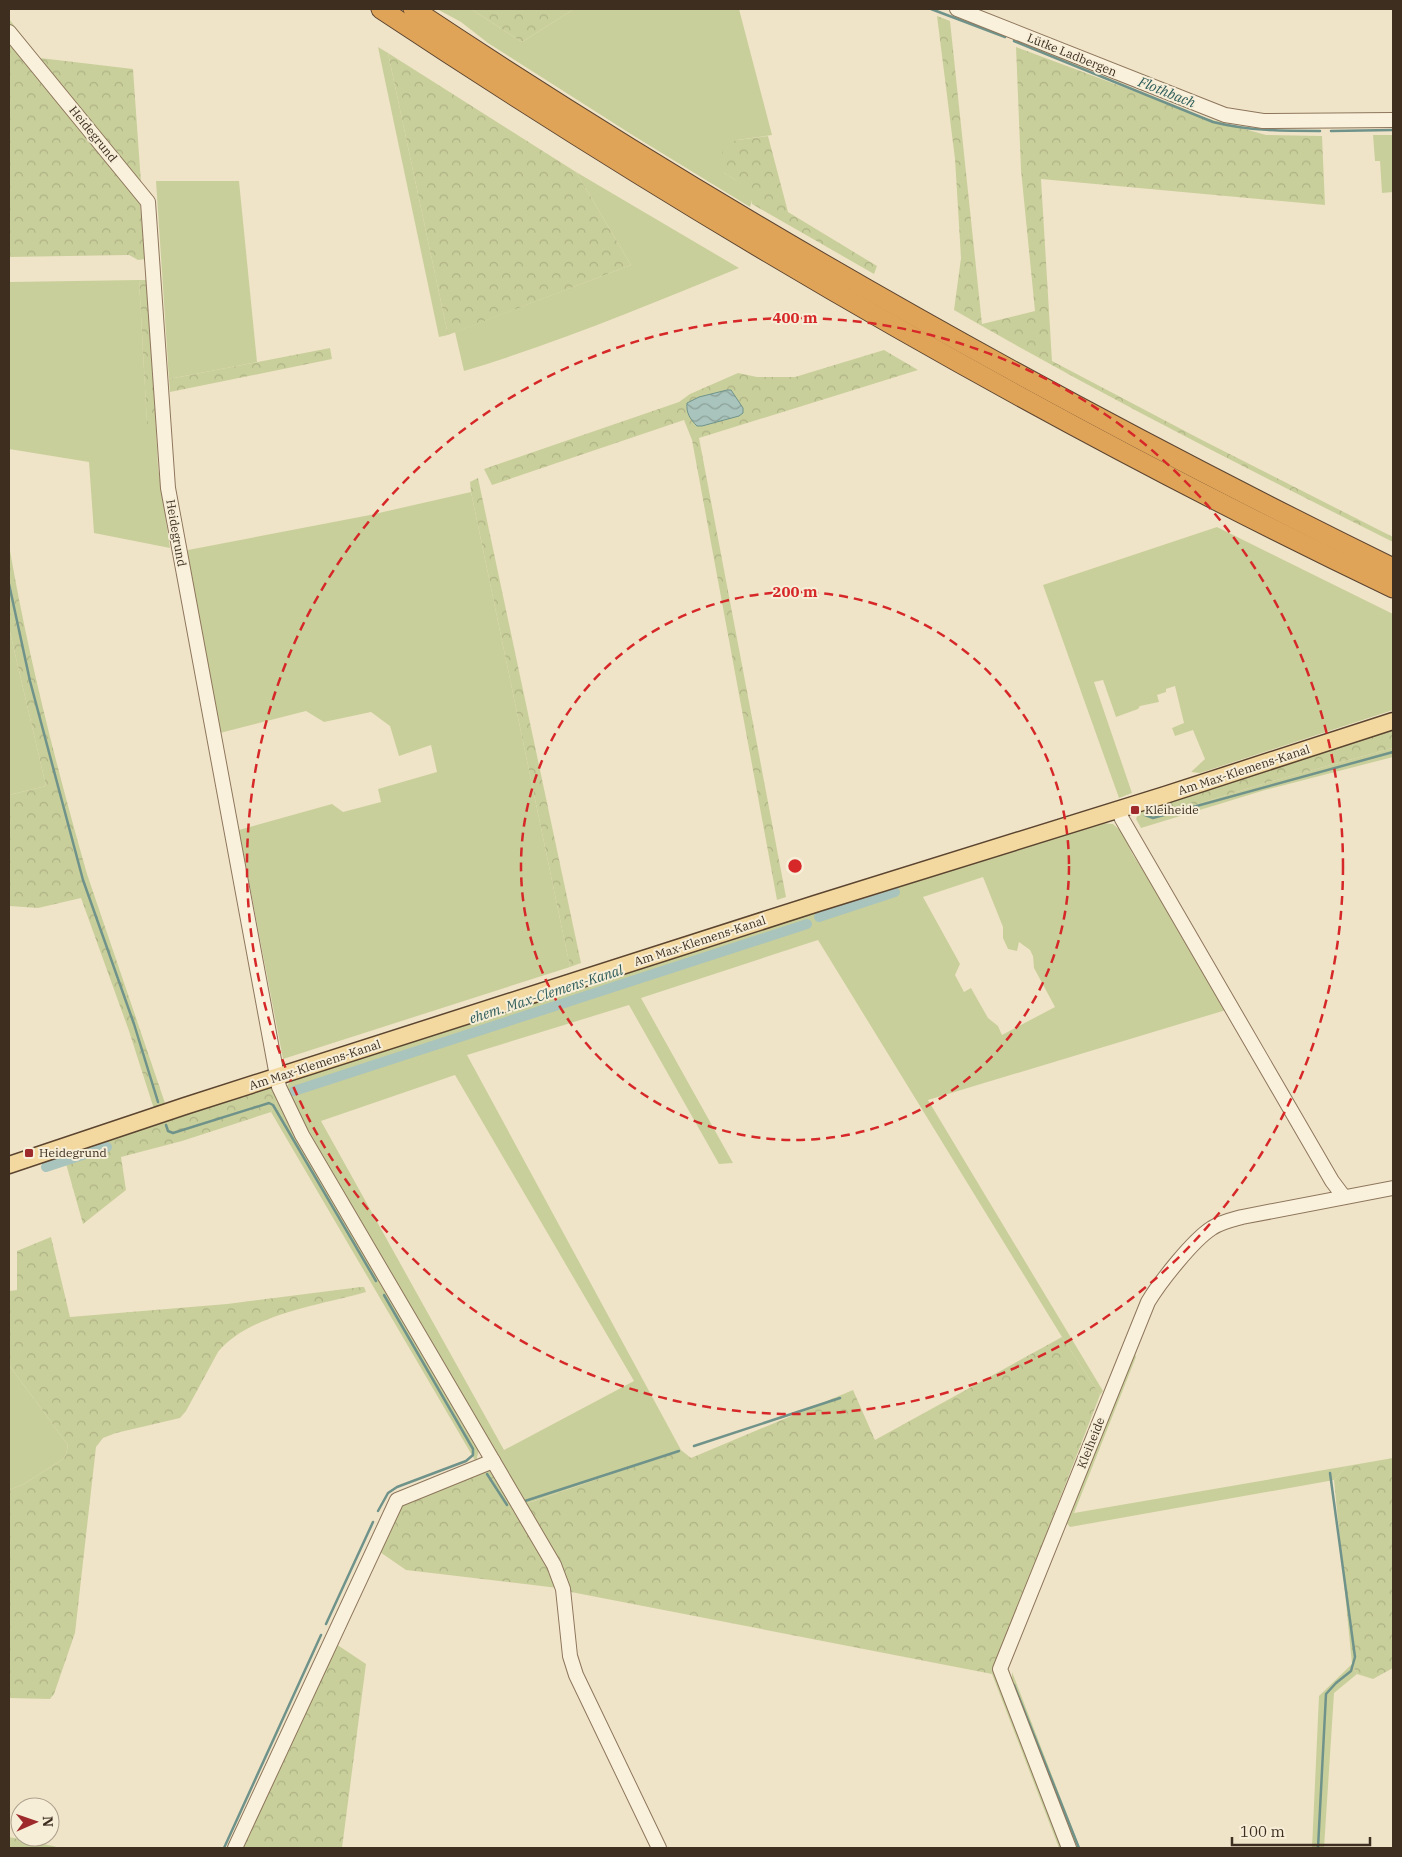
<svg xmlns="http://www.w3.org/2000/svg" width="1402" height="1857" viewBox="0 0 1402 1857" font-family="'IBM Plex Serif',serif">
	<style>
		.green { fill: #c9cf9b; fill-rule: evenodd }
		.forest { fill: url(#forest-crowns) }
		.water { fill: url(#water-waves); stroke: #6f938a }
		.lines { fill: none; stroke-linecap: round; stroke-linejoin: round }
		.stream { stroke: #6f938a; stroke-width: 2.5 }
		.canal { stroke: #a9c4bc; stroke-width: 10 }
		.minor-casing { stroke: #8d765c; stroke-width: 16 }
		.major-casing { stroke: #5b4430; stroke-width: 19 }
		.highway-casing { stroke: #5b4430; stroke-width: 21 }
		.minor { stroke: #faf1dc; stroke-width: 14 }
		.major { stroke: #f3d9a0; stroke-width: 16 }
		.highway { stroke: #e0a458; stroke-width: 19 }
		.ring { fill: none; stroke: #d62828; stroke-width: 2.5; stroke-dasharray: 9 6 }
		.poi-dot { fill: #9e2a2b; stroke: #f7eed8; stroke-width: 2 }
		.labels { text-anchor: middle; stroke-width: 4; stroke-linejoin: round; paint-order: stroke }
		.street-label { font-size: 12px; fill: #3d2e20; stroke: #f7eed8 }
		.poi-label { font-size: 12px; fill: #3d2e20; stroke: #f7eed8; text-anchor: start }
		.water-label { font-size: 14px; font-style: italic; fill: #2f5d5a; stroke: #f7eed8 }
		.centre { fill: #d62828; stroke: #f7eed8; stroke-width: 2.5 }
		.ring-label { font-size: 15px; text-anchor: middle; font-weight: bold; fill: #d62828; stroke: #f7eed8; stroke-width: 4; stroke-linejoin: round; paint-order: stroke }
	</style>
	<defs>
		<pattern id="forest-crowns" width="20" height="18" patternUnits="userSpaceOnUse" patternTransform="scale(1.25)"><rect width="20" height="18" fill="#c9cf9b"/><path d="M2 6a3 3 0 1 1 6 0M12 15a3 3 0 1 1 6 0" fill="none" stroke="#aeb285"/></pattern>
		<pattern id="water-waves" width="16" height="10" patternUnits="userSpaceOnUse" patternTransform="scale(1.25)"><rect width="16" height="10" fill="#a9c4bc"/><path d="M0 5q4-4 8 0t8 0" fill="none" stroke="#8ba098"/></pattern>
	</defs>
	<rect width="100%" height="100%" fill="#f0e4c8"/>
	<g class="green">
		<path d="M 437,9 L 471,9 L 522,42 L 574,9 L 739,9 L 772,135 L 737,140 L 724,173 C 736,180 757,190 750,207 L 634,136 L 488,43 L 461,22 Z"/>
		<path d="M 378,47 L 388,53 L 448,335 L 439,337 Z"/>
		<path d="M 1373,135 L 1393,135 L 1393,192 L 1382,193 L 1380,161 L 1375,161 Z"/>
		<path d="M 576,172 L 739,268 C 648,305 558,343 464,371 L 455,332 L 631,265 Z"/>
		<path d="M 156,181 L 239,181 L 257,362 L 169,379 Z"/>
		<path d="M 139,280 L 147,423 L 156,428 L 158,467 L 170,548 L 94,533 L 89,462 L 9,449 L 9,282 Z"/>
		<path d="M 471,492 L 570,967 L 283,1059 L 239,830 L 332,804 L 343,812 L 381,802 L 378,789 L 437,772 L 431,745 L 399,756 L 390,726 L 371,712 L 324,722 L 306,711 L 220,733 L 188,564 L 188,550 L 370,515 Z"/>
		<path d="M 1217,527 L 1393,614 L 1393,710 L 1200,773 L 1191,772 L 1205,759 L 1193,730 L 1175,736 L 1172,728 L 1184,723 L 1175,686 L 1166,689 L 1166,692 L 1157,695 L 1159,702 L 1140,706 L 1138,709 L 1116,717 L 1103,680 L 1094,682 L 1132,793 L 1119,798 L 1043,585 Z"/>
		<path d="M 9,628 L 46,786 L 9,795 Z"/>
		<path d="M 1393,748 L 1393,757 L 1265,790 L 1141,828 L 1136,819 L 1140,810 L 1160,803 L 1181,809 L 1269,782 Z"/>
		<path d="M 1101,823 L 1113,824 L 1122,832 L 1133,855 L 1149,879 L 1226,1010 L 928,1100 L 1103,1391 L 1100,1395 L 1062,1337 L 818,940 L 641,998 L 733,1163 L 719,1164 L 629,1005 L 467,1055 L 681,1450 L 525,1504 L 303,1121 L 286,1087 L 292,1079 L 859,897 ZM 983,877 L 1003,927 L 1003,938 L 1008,949 L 1017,951 L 1019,942 L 1030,950 L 1033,956 L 1034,968 L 1055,1007 L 1002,1035 L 998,1026 L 988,1018 L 971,988 L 964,992 L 955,975 L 960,964 L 923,897 ZM 455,1075 L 634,1381 L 504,1450 L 321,1121 Z"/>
		<path d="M 277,1101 L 479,1449 L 476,1462 L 271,1112 Z"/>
		<path d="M 1133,1349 L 1136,1357 L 1074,1513 L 1347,1466 L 1334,1480 L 1070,1527 L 1065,1521 Z"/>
		<path d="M 9,1365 L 68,1445 L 66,1455 L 63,1459 L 24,1484 L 9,1490 Z"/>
		<path d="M 995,1664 L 1066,1848 L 1059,1848 L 992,1674 Z"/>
		<path d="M 1352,1664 L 1357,1674 L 1334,1693 L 1324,1848 L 1312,1848 L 1319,1696 Z"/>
		<path d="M 1012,1672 L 1080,1848 L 1076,1848 L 1012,1682 Z"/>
	</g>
	<g class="forest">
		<path d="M 471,9 L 574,9 L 522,42 Z"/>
		<path d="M 937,16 L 950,21 L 982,324 L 1035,311 L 1021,170 L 1016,47 L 1206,118 L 1266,135 L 1322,136 L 1325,205 L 1041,179 L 1052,361 L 1202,440 L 1393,537 L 1393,542 C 1245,468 1098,393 954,310 L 961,258 L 955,159 Z"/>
		<path d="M 9,19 L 40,58 L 133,69 L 141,183 L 140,206 L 146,259 L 138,260 L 129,255 L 9,257 Z"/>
		<path d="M 388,53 L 576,172 L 631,265 L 448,335 Z"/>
		<path d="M 768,136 L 788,212 L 877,266 L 874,274 L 752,204 C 750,187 737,181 724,173 L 722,146 L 737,140 Z"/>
		<path d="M 139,280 L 147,280 L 156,428 L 147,424 Z"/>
		<path d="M 330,348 L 332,359 L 170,392 L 169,379 Z"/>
		<path d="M 884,350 L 918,370 L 699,438 L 786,897 L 777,900 L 692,440 L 684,420 L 492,485 L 484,469 L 679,402 L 690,394 L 738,373 L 757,377 L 795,377 Z"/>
		<path d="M 478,478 L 581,963 L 570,967 L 471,492 L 470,482 Z"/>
		<path d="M 9,545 C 28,656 56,765 87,874 L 166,1106 L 154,1109 L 129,1031 L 81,898 L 38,908 L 9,906 L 9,795 L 46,786 L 9,628 Z"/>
		<path d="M 1393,729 L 1393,748 L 1269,782 L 1181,809 L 1160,803 Z"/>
		<path d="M 270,1087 L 273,1088 L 277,1101 L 271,1112 L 182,1141 L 121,1157 L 126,1190 L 83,1224 L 63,1153 Z"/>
		<path d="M 51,1237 L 70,1317 L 227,1304 L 361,1287 L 364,1287 L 366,1292 C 321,1305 249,1314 218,1352 L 186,1411 L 180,1418 L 116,1433 L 103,1438 L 96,1447 L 75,1633 L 54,1694 L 50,1699 L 9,1698 L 9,1490 L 24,1484 L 63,1459 L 66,1455 L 68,1445 L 9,1365 L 9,1291 L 17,1290 L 17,1251 Z"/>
		<path d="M 1062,1337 L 1100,1395 L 992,1674 L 571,1592 L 558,1588 L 406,1570 L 377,1550 L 402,1505 L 491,1469 L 514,1508 L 681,1450 L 691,1458 L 853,1390 L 875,1440 Z"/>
		<path d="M 1393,1458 L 1393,1668 L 1373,1679 L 1357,1674 L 1352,1664 L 1334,1480 L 1347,1466 Z"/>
		<path d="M 333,1642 L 366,1664 L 342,1848 L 239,1848 Z"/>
		<path d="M 9,1837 L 53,1846 L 60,1848 L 9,1848 Z"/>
	</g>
	<path class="water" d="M 727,390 L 731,390 L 743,408 L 743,413 L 739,416 L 702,426 L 697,426 C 690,419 686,413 687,403 L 699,397 Z"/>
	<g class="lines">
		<g class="stream">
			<path d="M 931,9 L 1005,37"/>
			<path d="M 1014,41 L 1213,122 C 1249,131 1283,131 1320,131"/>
			<path d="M 1331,131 L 1393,130"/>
			<path d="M 9,584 L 30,681 L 83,880 L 134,1024 L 158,1102"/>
			<path d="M 1145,815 L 1153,818 L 1393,752"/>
			<path d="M 166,1125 L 168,1131 L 173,1133 L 269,1103 L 273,1105 L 376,1281"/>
			<path d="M 694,1446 L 840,1398"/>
			<path d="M 487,1474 L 507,1505"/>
			<path d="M 525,1501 L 679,1451"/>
			<path d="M 378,1511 L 388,1493 L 397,1487 L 466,1461 L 473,1455 L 473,1449 L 384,1295"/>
			<path d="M 326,1624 L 373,1522"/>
			<path d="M 1014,1685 L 1079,1848"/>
			<path d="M 224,1848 L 321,1635"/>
			<path d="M 1318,1848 L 1326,1694 L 1336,1683 L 1351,1671 L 1355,1657 L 1330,1473"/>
		</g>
		<g class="canal">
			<path d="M 819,917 L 895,892"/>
			<path d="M 294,1091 L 807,924"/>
			<path d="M 46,1167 L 107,1147"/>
		</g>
		<g class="minor-casing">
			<g id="minor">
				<path d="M 957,9 L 1225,115 L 1263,121 L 1393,120"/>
				<path d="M 9,32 L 148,202 L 168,488 L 279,1087 L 302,1135 L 554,1565 L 563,1589 L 570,1656 L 576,1675 L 659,1848"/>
				<path d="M 1119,810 L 1122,819 L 1332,1181 L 1344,1197"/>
				<path d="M 235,1848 L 397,1500 L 493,1461"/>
				<path d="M 1069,1848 L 1000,1669 L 1148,1302 C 1160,1282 1193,1240 1212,1228 C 1221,1222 1231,1220 1242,1217 L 1393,1188"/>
			</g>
		</g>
		<g class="major-casing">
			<path id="major" d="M 9,1165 L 185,1106 L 818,903 L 1165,795 L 1393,721"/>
		</g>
		<g class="highway-casing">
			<g id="highway">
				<path d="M 381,9 C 705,224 1042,420 1393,588"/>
				<path d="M 413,9 C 727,218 1055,402 1393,568"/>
			</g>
		</g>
		<use href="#minor" class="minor"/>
		<use href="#major" class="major"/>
		<use href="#highway" class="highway"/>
	</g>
	<g class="ring">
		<circle cx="795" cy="866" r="274"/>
		<circle cx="795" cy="866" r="548"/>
	</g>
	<g class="poi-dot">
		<rect x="1130" y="805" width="10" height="10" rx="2.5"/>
		<rect x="24" y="1148" width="10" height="10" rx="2.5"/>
	</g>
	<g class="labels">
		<g class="street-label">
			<text transform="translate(1072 55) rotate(22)" y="4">Lütke Ladbergen</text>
			<text transform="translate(93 134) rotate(51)" y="4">Heidegrund</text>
			<text transform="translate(176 533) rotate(80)" y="4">Heidegrund</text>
			<text transform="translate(1244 770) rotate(-18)" y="4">Am Max-Klemens-Kanal</text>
			<text transform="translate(700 941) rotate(-18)" y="4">Am Max-Klemens-Kanal</text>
			<text transform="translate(315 1065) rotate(-18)" y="4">Am Max-Klemens-Kanal</text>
			<text transform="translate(1091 1443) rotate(-68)" y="4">Kleiheide</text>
		</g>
		<g class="poi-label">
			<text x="1145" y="814">Kleiheide</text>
			<text x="39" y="1157">Heidegrund</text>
		</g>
		<g class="water-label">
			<text transform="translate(1167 92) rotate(22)" y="5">Flothbach</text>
			<text transform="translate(546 994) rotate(-18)" y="5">ehem. Max-Clemens-Kanal</text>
		</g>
	</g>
	<circle cx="795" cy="866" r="8" class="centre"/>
	<g class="ring-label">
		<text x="795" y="323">400 m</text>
		<text x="795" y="597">200 m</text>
	</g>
	<rect width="1402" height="1857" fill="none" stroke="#3d2e20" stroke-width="20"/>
	<g transform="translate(35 1822) rotate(88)"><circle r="24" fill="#f7eed8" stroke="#ada18e"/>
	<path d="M0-4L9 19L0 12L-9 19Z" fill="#9e2a2b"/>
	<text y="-8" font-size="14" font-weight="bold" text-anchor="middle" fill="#3d2e20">N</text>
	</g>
	<path d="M1232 1837v8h138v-8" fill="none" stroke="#3d2e20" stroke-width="2.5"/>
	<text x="1240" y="1837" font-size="15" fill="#3d2e20" stroke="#f7eed8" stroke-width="4" paint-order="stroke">100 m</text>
</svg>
